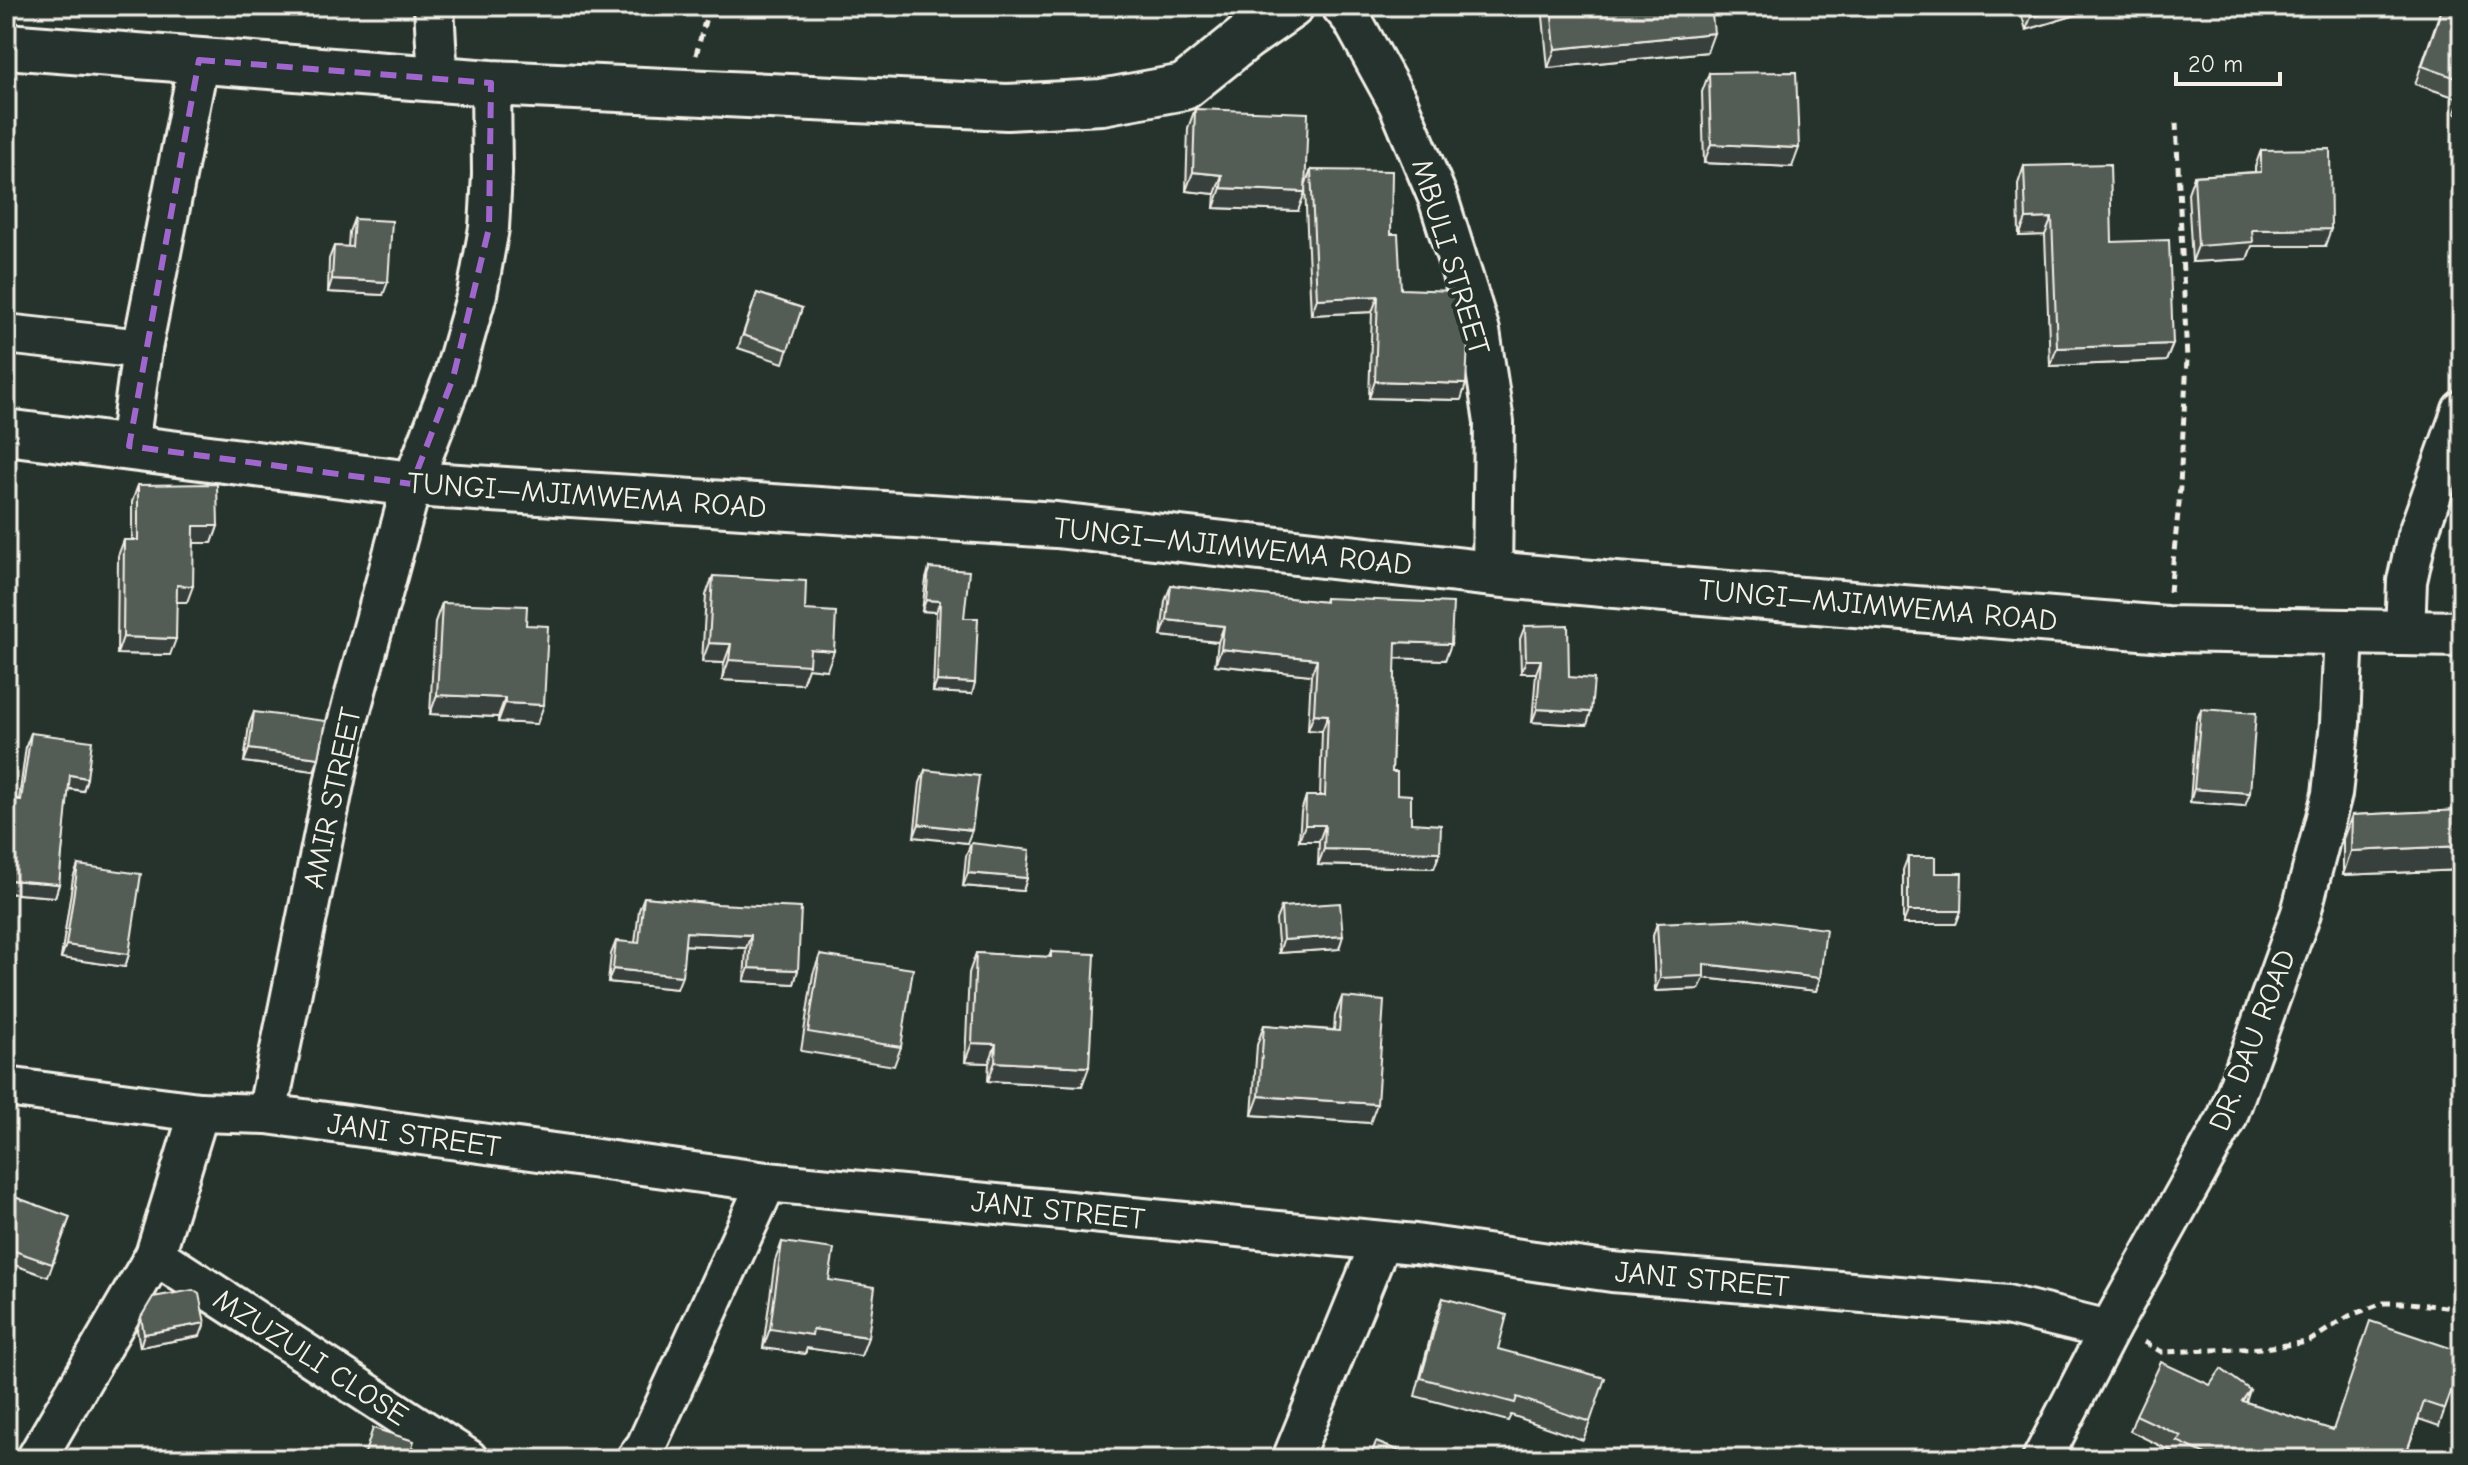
<svg xmlns="http://www.w3.org/2000/svg" width="2468" height="1465" viewBox="0 0 2468 1465" font-family="'Comic Neue',sans-serif">
	<style>
		.lines { fill: none; stroke-linecap: round; stroke-linejoin: round }
		.street-casing { stroke: #f4f1e8; stroke-width: 44 }
		.secondary-casing { stroke: #f4f1e8; stroke-width: 50 }
		.path { stroke: #f4f1e8; stroke-width: 5; stroke-dasharray: 8 6; stroke-linecap: butt }
		.street { stroke: #26332d; stroke-width: 38 }
		.secondary { stroke: #26332d; stroke-width: 44 }
		.wall { fill: #474f49; stroke: #f4f1e8; stroke-width: 2 }
		.shaded-wall { fill: #39403c; stroke: #f4f1e8; stroke-width: 2 }
		.building { fill: #525c55; stroke: #f4f1e8; stroke-width: 2 }
		.marked { fill: none; stroke: #9f67cb; stroke-width: 6; stroke-dasharray: 16 10; stroke-linejoin: round }
		.labels { text-anchor: middle; stroke-width: 8; stroke-linejoin: round; paint-order: stroke }
		.street-label { font-size: 30px; fill: #f4f1e8; stroke: #26332d }
	</style>
	<rect width="100%" height="100%" fill="#26332d"/>
	<filter id="ink" filterUnits="userSpaceOnUse"><feTurbulence type="fractalNoise" baseFrequency=".0125" numOctaves="2"/><feDisplacementMap in="SourceGraphic" scale="16" xChannelSelector="R" yChannelSelector="G"/><feConvolveMatrix kernelMatrix="1 2 1 2 8 2 1 2 1" color-interpolation-filters="sRGB"/></filter>
	<g filter="url(#ink)">
		<g class="lines">
			<g class="street-casing">
				<g id="street">
					<path d="M 434,6 L 438,80"/>
					<path d="M 1341,6 L 1352,19 L 1398,103 L 1438,198 L 1480,331 L 1494,422 L 1492,574"/>
					<path d="M 6,334 L 142,349"/>
					<path d="M 129,446 L 142,349 L 199,60"/>
					<path d="M 2405,633 L 2407,581 L 2417,536 L 2462,410"/>
					<path d="M 6,1087 L 199,1112 L 267,1114 L 767,1182 L 1415,1244 L 1612,1272 L 2007,1305 L 2109,1330"/>
					<path d="M 267,1114 L 344,735 L 412,484 L 453,378 L 477,294 L 489,228 L 492,174 L 491,83"/>
					<path d="M 155,1255 L 468,1459"/>
					<path d="M 36,1459 L 155,1255 L 199,1112"/>
					<path d="M 636,1459 L 646,1446 L 767,1182"/>
					<path d="M 1292,1459 L 1381,1241"/>
					<path d="M 2042,1459 L 2109,1330 L 2227,1118 L 2301,913 L 2332,794 L 2340,723 L 2344,632"/>
				</g>
			</g>
			<g class="secondary-casing">
				<g id="secondary">
					<path d="M 6,46 L 491,83 L 1007,107 L 1102,102 L 1184,87 L 1245,38 L 1291,6"/>
					<path d="M 6,432 L 412,484 L 1056,525 L 1492,574 L 1603,584 L 2166,629 L 2462,634"/>
				</g>
			</g>
			<g class="path">
				<path d="M 696,55 L 709,6"/>
				<path d="M 2170,592 L 2179,503 L 2187,360 L 2176,122"/>
				<path d="M 2144,1342 L 2162,1352 L 2264,1348 L 2308,1342 L 2349,1316 L 2383,1303 L 2410,1303 L 2462,1309"/>
			</g>
			<use href="#street" class="street"/>
			<use href="#secondary" class="secondary"/>
		</g>
		<g class="wall">
			<path d="M 1542,6 L 1711,6 L 1707,52 L 1548,68 Z"/>
			<path d="M 2019,6 L 2106,6 L 2026,30 Z"/>
			<path d="M 2442,6 L 2462,6 L 2462,117 L 2455,113 L 2460,99 L 2415,84 Z"/>
			<path d="M 1709,73 L 1792,167 L 1704,163 L 1702,92 Z"/>
			<path d="M 1195,109 L 1298,211 L 1214,208 L 1215,194 L 1186,191 L 1188,128 Z"/>
			<path d="M 2261,150 L 2325,246 L 2252,246 L 2247,259 L 2192,262 L 2188,193 L 2194,176 L 2255,172 L 2255,167 Z"/>
			<path d="M 2024,166 L 2112,242 L 2173,344 L 2166,361 L 2050,366 L 2045,235 L 2019,236 L 2018,184 Z"/>
			<path d="M 1311,170 L 1391,234 L 1401,289 L 1461,400 L 1369,398 L 1372,312 L 1311,315 L 1305,186 Z"/>
			<path d="M 354,219 L 383,295 L 328,292 L 329,259 L 334,246 L 348,247 L 349,232 Z"/>
			<path d="M 757,293 L 802,308 L 783,363 L 738,348 Z"/>
			<path d="M 138,485 L 218,526 L 212,543 L 194,543 L 187,602 L 177,602 L 170,655 L 117,654 L 118,556 L 124,540 L 132,540 L 132,502 Z"/>
			<path d="M 929,568 L 964,618 L 972,694 L 933,692 L 936,612 L 922,611 L 926,579 Z"/>
			<path d="M 713,576 L 805,610 L 827,670 L 808,668 L 802,684 L 722,680 L 724,663 L 702,662 L 706,595 Z"/>
			<path d="M 1171,585 L 1324,602 L 1325,598 L 1451,644 L 1445,660 L 1395,658 L 1392,772 L 1397,794 L 1411,823 L 1440,852 L 1434,868 L 1318,865 L 1319,841 L 1299,841 L 1301,812 L 1306,796 L 1320,796 L 1322,731 L 1308,730 L 1311,675 L 1215,665 L 1218,642 L 1161,636 L 1165,601 Z"/>
			<path d="M 442,603 L 526,625 L 537,724 L 498,722 L 498,717 L 430,714 L 435,622 Z"/>
			<path d="M 1525,626 L 1569,677 L 1587,725 L 1532,722 L 1536,673 L 1521,673 L 1520,639 Z"/>
			<path d="M 2201,709 L 2245,806 L 2190,802 L 2196,722 Z"/>
			<path d="M 254,712 L 314,771 L 244,762 L 249,725 Z"/>
			<path d="M 31,733 L 87,778 L 83,791 L 68,789 L 59,884 L 55,897 L 6,893 L 6,802 L 7,798 L 19,799 L 26,746 Z"/>
			<path d="M 925,770 L 967,843 L 914,837 L 920,783 Z"/>
			<path d="M 2462,810 L 2462,870 L 2343,875 L 2343,839 L 2352,815 Z"/>
			<path d="M 971,843 L 1027,878 L 1023,891 L 963,886 L 966,856 Z"/>
			<path d="M 1908,857 L 1935,873 L 1961,911 L 1956,924 L 1903,924 L 1903,870 Z"/>
			<path d="M 78,865 L 129,954 L 125,967 L 61,958 L 73,878 Z"/>
			<path d="M 644,897 L 717,904 L 798,970 L 794,984 L 744,981 L 746,948 L 685,945 L 677,989 L 608,982 L 611,954 L 616,941 L 635,943 L 639,910 Z"/>
			<path d="M 1281,907 L 1339,949 L 1279,953 L 1276,920 Z"/>
			<path d="M 1657,923 L 1820,978 L 1816,991 L 1704,978 L 1699,989 L 1655,991 L 1653,936 Z"/>
			<path d="M 1051,952 L 1082,1086 L 988,1081 L 989,1063 L 965,1062 L 969,973 L 976,953 L 1049,957 Z"/>
			<path d="M 820,955 L 901,1047 L 894,1066 L 801,1051 L 813,974 Z"/>
			<path d="M 1342,997 L 1370,1123 L 1252,1115 L 1257,1045 L 1264,1025 L 1334,1030 L 1335,1016 Z"/>
			<path d="M 6,1194 L 70,1217 L 48,1277 L 6,1262 Z"/>
			<path d="M 782,1242 L 829,1280 L 868,1337 L 861,1356 L 807,1348 L 805,1354 L 763,1348 L 775,1261 Z"/>
			<path d="M 1443,1298 L 1498,1349 L 1590,1422 L 1583,1440 L 1511,1415 L 1508,1421 L 1415,1396 L 1436,1316 Z"/>
			<path d="M 141,1317 L 200,1336 L 140,1347 L 137,1330 Z"/>
			<path d="M 2462,1359 L 2439,1426 L 2419,1419 L 2408,1448 L 2422,1459 L 2175,1459 L 2171,1457 L 2173,1452 L 2130,1431 L 2136,1415 L 2250,1390 L 2246,1402 L 2332,1430 Z"/>
		</g>
		<g class="shaded-wall">
			<path d="M 2068,6 L 2106,6 L 2026,30 L 2031,17 Z"/>
			<path d="M 1714,33 L 1707,52 L 1548,68 L 1555,49 Z"/>
			<path d="M 1711,144 L 1799,148 L 1792,167 L 1704,163 Z"/>
			<path d="M 1193,172 L 1222,175 L 1215,194 L 1186,191 Z"/>
			<path d="M 1221,188 L 1305,192 L 1298,211 L 1214,208 Z"/>
			<path d="M 2052,218 L 2045,235 L 2019,236 L 2026,219 Z"/>
			<path d="M 2331,229 L 2325,246 L 2252,246 L 2247,259 L 2192,262 L 2198,246 L 2252,230 Z"/>
			<path d="M 332,279 L 388,282 L 383,295 L 328,292 Z"/>
			<path d="M 1378,296 L 1372,312 L 1311,315 L 1317,299 Z"/>
			<path d="M 2173,344 L 2166,361 L 2050,366 L 2057,348 Z"/>
			<path d="M 1375,381 L 1466,384 L 1461,400 L 1369,398 Z"/>
			<path d="M 194,526 L 218,526 L 212,543 L 188,543 Z"/>
			<path d="M 177,585 L 193,586 L 187,602 L 171,602 Z"/>
			<path d="M 926,600 L 940,601 L 936,612 L 922,611 Z"/>
			<path d="M 1167,620 L 1224,626 L 1218,642 L 1161,636 Z"/>
			<path d="M 123,637 L 176,639 L 170,655 L 117,654 Z"/>
			<path d="M 1396,642 L 1451,644 L 1445,660 L 1390,658 Z"/>
			<path d="M 709,643 L 731,644 L 724,663 L 702,662 Z"/>
			<path d="M 810,649 L 834,651 L 827,670 L 808,668 L 802,684 L 722,680 L 729,660 Z"/>
			<path d="M 1221,649 L 1317,659 L 1311,675 L 1215,665 Z"/>
			<path d="M 1526,660 L 1541,660 L 1536,673 L 1521,673 Z"/>
			<path d="M 937,681 L 975,683 L 972,694 L 933,692 Z"/>
			<path d="M 437,695 L 505,698 L 498,717 L 430,714 Z"/>
			<path d="M 505,703 L 544,705 L 537,724 L 498,722 Z"/>
			<path d="M 1537,709 L 1591,712 L 1587,725 L 1532,722 Z"/>
			<path d="M 1314,714 L 1328,715 L 1322,731 L 1308,730 Z"/>
			<path d="M 249,749 L 319,758 L 314,771 L 244,762 Z"/>
			<path d="M 70,775 L 87,778 L 83,791 L 65,788 Z"/>
			<path d="M 2194,789 L 2250,793 L 2245,806 L 2190,802 Z"/>
			<path d="M 919,824 L 972,830 L 967,843 L 914,837 Z"/>
			<path d="M 1305,825 L 1325,825 L 1319,841 L 1299,841 Z"/>
			<path d="M 2462,846 L 2462,870 L 2343,875 L 2351,851 Z"/>
			<path d="M 1324,849 L 1440,852 L 1434,868 L 1318,865 Z"/>
			<path d="M 6,857 L 10,857 L 6,869 Z"/>
			<path d="M 968,873 L 1027,878 L 1023,891 L 963,886 Z"/>
			<path d="M 9,880 L 59,884 L 55,897 L 6,893 L 6,886 Z"/>
			<path d="M 1908,911 L 1961,911 L 1956,924 L 1903,924 Z"/>
			<path d="M 686,932 L 751,935 L 746,948 L 682,945 Z"/>
			<path d="M 1343,936 L 1339,949 L 1279,953 L 1283,940 Z"/>
			<path d="M 66,945 L 129,954 L 125,967 L 61,958 Z"/>
			<path d="M 1704,964 L 1820,978 L 1816,991 L 1704,978 L 1699,989 L 1655,991 L 1660,978 Z"/>
			<path d="M 749,968 L 798,970 L 794,984 L 744,981 Z"/>
			<path d="M 613,969 L 682,976 L 677,989 L 608,982 Z"/>
			<path d="M 972,1043 L 996,1044 L 989,1063 L 965,1062 Z"/>
			<path d="M 995,1062 L 1089,1067 L 1082,1086 L 988,1081 Z"/>
			<path d="M 1259,1096 L 1377,1104 L 1370,1123 L 1252,1115 Z"/>
			<path d="M 205,1323 L 200,1336 L 140,1347 L 144,1334 Z"/>
			<path d="M 770,1329 L 813,1329 L 868,1337 L 861,1356 L 807,1348 L 805,1354 L 763,1348 Z"/>
		</g>
		<g class="building">
			<path d="M 1551,6 L 1711,6 L 1714,33 L 1555,49 Z"/>
			<path d="M 2027,6 L 2068,6 L 2031,17 Z"/>
			<path d="M 2443,6 L 2462,6 L 2462,80 L 2422,66 Z"/>
			<path d="M 1796,72 L 1799,148 L 1711,144 L 1709,73 Z"/>
			<path d="M 1195,109 L 1308,113 L 1305,192 L 1221,188 L 1222,175 L 1193,172 Z"/>
			<path d="M 2330,149 L 2331,229 L 2252,230 L 2253,242 L 2198,246 L 2194,176 L 2261,172 L 2261,150 Z"/>
			<path d="M 2110,164 L 2112,242 L 2169,240 L 2173,344 L 2057,348 L 2052,218 L 2026,219 L 2024,166 Z"/>
			<path d="M 1311,170 L 1392,171 L 1391,234 L 1398,234 L 1401,289 L 1455,291 L 1468,342 L 1466,384 L 1375,381 L 1378,296 L 1317,299 Z"/>
			<path d="M 354,219 L 392,221 L 388,282 L 332,279 L 334,246 L 352,247 Z"/>
			<path d="M 757,293 L 802,308 L 788,350 L 743,335 Z"/>
			<path d="M 217,484 L 218,526 L 194,526 L 193,586 L 177,585 L 176,639 L 123,637 L 124,540 L 138,540 L 138,485 Z"/>
			<path d="M 929,568 L 969,571 L 964,618 L 978,618 L 975,683 L 937,681 L 940,601 L 926,600 Z"/>
			<path d="M 713,576 L 806,581 L 805,610 L 836,612 L 834,651 L 810,649 L 809,665 L 729,660 L 731,644 L 709,643 Z"/>
			<path d="M 1171,585 L 1325,602 L 1325,598 L 1453,603 L 1451,644 L 1396,642 L 1392,772 L 1397,772 L 1397,794 L 1411,795 L 1411,823 L 1441,825 L 1440,852 L 1324,849 L 1325,825 L 1305,825 L 1306,796 L 1325,796 L 1328,715 L 1314,714 L 1317,659 L 1221,649 L 1224,626 L 1167,620 Z"/>
			<path d="M 442,603 L 527,606 L 526,625 L 548,626 L 544,705 L 505,703 L 505,698 L 437,695 Z"/>
			<path d="M 1568,625 L 1569,677 L 1594,679 L 1591,712 L 1537,709 L 1541,660 L 1526,660 L 1525,626 Z"/>
			<path d="M 2201,709 L 2256,713 L 2250,793 L 2194,789 Z"/>
			<path d="M 254,712 L 326,721 L 319,758 L 249,749 Z"/>
			<path d="M 31,733 L 92,741 L 87,778 L 70,775 L 59,884 L 9,880 L 10,857 L 6,857 L 6,807 L 7,798 L 21,800 Z"/>
			<path d="M 925,770 L 979,776 L 972,830 L 919,824 Z"/>
			<path d="M 2462,810 L 2462,846 L 2351,851 L 2352,815 Z"/>
			<path d="M 971,843 L 1030,850 L 1027,878 L 968,873 Z"/>
			<path d="M 1908,857 L 1935,857 L 1935,873 L 1962,873 L 1961,911 L 1908,911 Z"/>
			<path d="M 78,865 L 141,874 L 129,954 L 66,945 Z"/>
			<path d="M 644,897 L 717,904 L 801,908 L 798,970 L 749,968 L 751,935 L 686,932 L 682,976 L 613,969 L 616,941 L 639,943 Z"/>
			<path d="M 1340,903 L 1343,936 L 1283,940 L 1281,907 Z"/>
			<path d="M 1748,919 L 1826,929 L 1820,978 L 1704,964 L 1704,976 L 1660,978 L 1657,923 Z"/>
			<path d="M 1051,952 L 1095,954 L 1089,1067 L 995,1062 L 996,1044 L 972,1043 L 976,953 L 1051,957 Z"/>
			<path d="M 820,955 L 913,969 L 901,1047 L 808,1032 Z"/>
			<path d="M 1342,997 L 1384,1001 L 1377,1104 L 1259,1096 L 1264,1025 L 1339,1031 Z"/>
			<path d="M 6,1194 L 70,1217 L 52,1264 L 6,1248 Z"/>
			<path d="M 782,1242 L 834,1249 L 829,1280 L 875,1287 L 868,1337 L 813,1329 L 812,1335 L 770,1329 Z"/>
			<path d="M 193,1290 L 199,1294 L 205,1323 L 144,1334 L 141,1317 L 153,1297 Z"/>
			<path d="M 1443,1298 L 1507,1315 L 1498,1349 L 1605,1378 L 1590,1422 L 1517,1397 L 1515,1403 L 1421,1378 Z"/>
			<path d="M 2370,1321 L 2462,1352 L 2462,1359 L 2445,1409 L 2424,1402 L 2408,1448 L 2422,1459 L 2216,1459 L 2177,1441 L 2181,1436 L 2136,1415 L 2161,1362 L 2210,1385 L 2221,1369 L 2250,1390 L 2242,1401 L 2333,1430 Z"/>
			<path d="M 373,1428 L 414,1441 L 408,1459 L 363,1459 Z"/>
			<path d="M 1376,1442 L 1420,1459 L 1369,1459 Z"/>
		</g>
	</g>
	<path class="marked" d="M 199,60 L 491,83 L 489,228 L 453,378 L 412,484 L 129,446 Z"/>
	<g class="labels">
		<g class="street-label">
			<text transform="translate(1451 257) rotate(73)" y="10">MBULI STREET</text>
			<text transform="translate(587 495) rotate(4)" y="10">TUNGI—MJIMWEMA ROAD</text>
			<text transform="translate(1233 546) rotate(6)" y="10">TUNGI—MJIMWEMA ROAD</text>
			<text transform="translate(1878 605) rotate(5)" y="10">TUNGI—MJIMWEMA ROAD</text>
			<text transform="translate(332 798) rotate(-78)" y="10">AMIR STREET</text>
			<text transform="translate(2252 1040) rotate(-69)" y="10">DR. DAU ROAD</text>
			<text transform="translate(414 1135) rotate(8)" y="10">JANI STREET</text>
			<text transform="translate(1058 1210) rotate(6)" y="10">JANI STREET</text>
			<text transform="translate(1702 1279) rotate(5)" y="10">JANI STREET</text>
			<text transform="translate(311 1357) rotate(33)" y="10">MZUZULI CLOSE</text>
		</g>
	</g>
	<rect width="2468" height="1465" fill="none" stroke="#26332d" stroke-width="32"/>
	<rect x="16" y="16" width="2436" height="1433" fill="none" stroke="#f4f1e8" stroke-width="3" filter="url(#ink)"/>
	<path d="M2176 72v12h104v-12" fill="none" stroke="#f4f1e8" stroke-width="4"/>
	<text x="2188" y="72" font-size="24" fill="#f4f1e8" stroke="#26332d" stroke-width="6" paint-order="stroke">20 m</text>
</svg>
